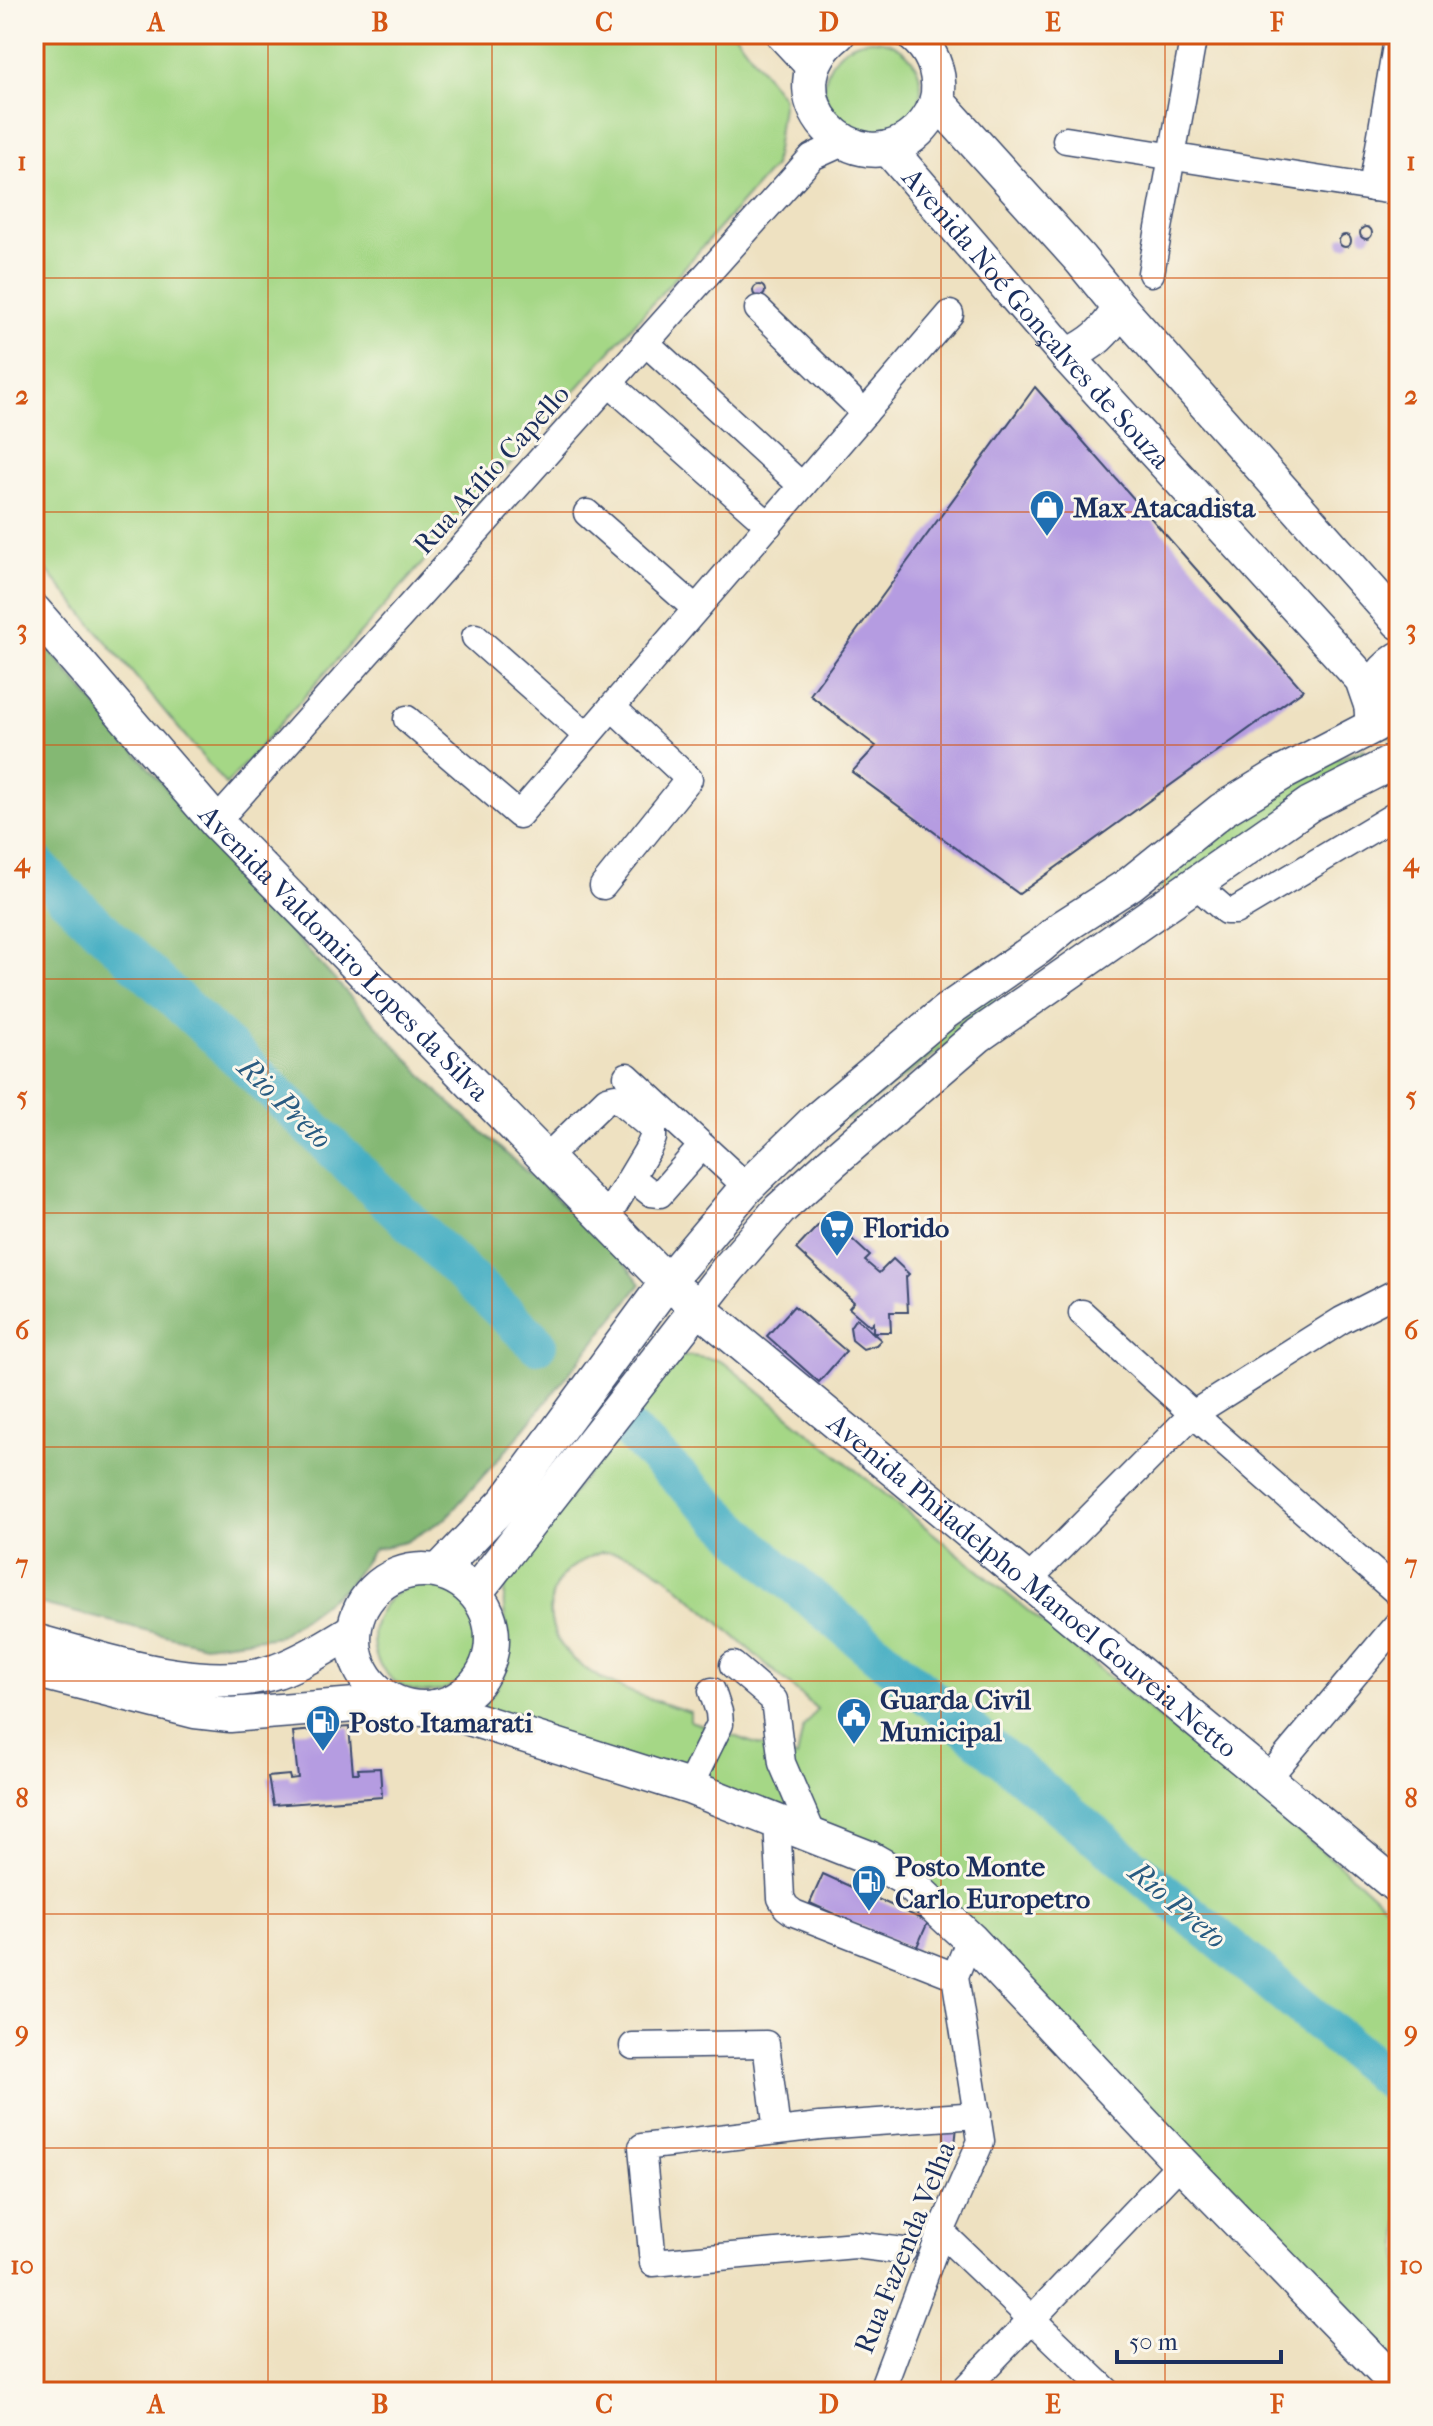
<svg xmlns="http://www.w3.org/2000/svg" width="1433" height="2426" viewBox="0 0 1433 2426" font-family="'IM FELL French Canon',serif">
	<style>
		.green { fill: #a5d786; stroke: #608372; stroke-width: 2; fill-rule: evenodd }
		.forest { fill: #84b873; stroke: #507468; stroke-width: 2 }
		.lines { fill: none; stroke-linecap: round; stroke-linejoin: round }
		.river { stroke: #44aec3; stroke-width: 40 }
		.building { fill: #b59ce1 }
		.minor-casing { stroke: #3b4a6d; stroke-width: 29 }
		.major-casing { stroke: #3b4a6d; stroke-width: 37 }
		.minor { stroke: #fff; stroke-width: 26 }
		.major { stroke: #fff; stroke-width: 34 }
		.grid { fill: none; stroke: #d45514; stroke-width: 2; stroke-opacity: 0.55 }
		.labels { text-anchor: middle; stroke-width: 6; stroke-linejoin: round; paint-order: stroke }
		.street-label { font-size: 28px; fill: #1b2f5e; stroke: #fbf7ec }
		.poi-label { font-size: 28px; font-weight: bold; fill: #1b2f5e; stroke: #fbf7ec; text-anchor: start }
		.water-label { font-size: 30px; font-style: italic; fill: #295b81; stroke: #fbf7ec }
		.neatline { fill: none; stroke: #d45514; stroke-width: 3 }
		.grid-label { font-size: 26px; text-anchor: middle; font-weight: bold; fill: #d45514 }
	</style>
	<rect width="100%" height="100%" fill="#fbf7ec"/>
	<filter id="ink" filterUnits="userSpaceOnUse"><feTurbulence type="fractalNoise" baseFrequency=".0125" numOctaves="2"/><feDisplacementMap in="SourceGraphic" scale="16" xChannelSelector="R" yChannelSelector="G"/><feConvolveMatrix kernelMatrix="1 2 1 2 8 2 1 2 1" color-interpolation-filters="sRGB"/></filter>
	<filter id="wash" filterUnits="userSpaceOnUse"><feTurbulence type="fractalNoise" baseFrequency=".006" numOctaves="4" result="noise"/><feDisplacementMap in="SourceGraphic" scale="32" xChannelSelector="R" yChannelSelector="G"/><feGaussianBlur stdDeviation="1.8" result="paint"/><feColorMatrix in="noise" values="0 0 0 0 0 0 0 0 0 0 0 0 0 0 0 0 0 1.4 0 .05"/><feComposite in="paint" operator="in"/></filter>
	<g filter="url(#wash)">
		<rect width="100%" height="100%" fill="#eee1c1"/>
		<g class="green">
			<path d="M 34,34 L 735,34 L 783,98 L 774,166 L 226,785 L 34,555 Z"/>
			<circle cx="873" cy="88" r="48"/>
			<path d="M 1399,671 L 1399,743 L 1385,733 L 1376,702 Z"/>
			<path d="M 1364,749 L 1369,761 L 1172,890 L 1157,888 L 1171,871 L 1288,777 Z"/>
			<path d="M 993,994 L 997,999 L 997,1007 L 849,1119 L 843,1119 L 844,1107 Z"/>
			<path d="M 691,1356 L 718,1360 L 727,1365 L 1360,1882 L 1399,1918 L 1399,2363 L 957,1912 L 482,1708 C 493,1694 506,1677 508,1659 C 511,1630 498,1610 507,1578 L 677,1357 ZM 602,1552 C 632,1552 643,1560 667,1577 L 817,1709 L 803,1728 L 797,1758 L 690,1721 L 690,1712 C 639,1695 541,1671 551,1601 C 555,1573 579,1561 602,1552 Z"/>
			<circle cx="427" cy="1638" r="54"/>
		</g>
		<path class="forest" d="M 34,632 L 253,891 L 441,1095 L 616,1252 L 641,1284 L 516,1439 L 446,1518 L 406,1542 L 374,1549 L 347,1586 L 279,1636 L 204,1645 L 34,1602 Z"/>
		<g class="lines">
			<g class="river">
				<path d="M 34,863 L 63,894 L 241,1060 L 537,1344"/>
				<path d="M 633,1434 L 776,1569 L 1399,2089"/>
			</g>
		</g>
		<g id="blocks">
			<g class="building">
				<circle cx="1366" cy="233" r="6"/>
				<circle cx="1345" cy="241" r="6"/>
				<circle cx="759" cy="291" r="6"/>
				<path d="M 1035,387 L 1303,690 L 1019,894 L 852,772 L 876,746 L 810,695 Z"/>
				<path d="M 827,1216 L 870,1256 L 865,1261 L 879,1273 L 893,1259 L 909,1274 L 906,1277 L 908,1312 L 890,1312 L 891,1332 L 873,1332 L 873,1323 L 870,1326 L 849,1308 L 854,1302 L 796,1249 Z"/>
				<path d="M 794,1306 L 846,1351 L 819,1382 L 767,1336 Z"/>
				<path d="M 856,1318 L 881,1340 L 876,1345 L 863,1349 L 852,1340 L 850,1327 Z"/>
				<path d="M 349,1727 L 353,1773 L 359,1773 L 358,1769 L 380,1768 L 382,1797 L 273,1805 L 268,1777 L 289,1775 L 290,1779 L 298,1778 L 293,1732 Z"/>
				<path d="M 823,1874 L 928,1922 L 915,1951 L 810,1903 Z"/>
				<path d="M 944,2124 L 957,2126 L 955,2145 L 944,2143 Z"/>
			</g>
		</g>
	</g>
	<g filter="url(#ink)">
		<use href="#blocks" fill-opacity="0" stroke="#3b4a6d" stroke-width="2"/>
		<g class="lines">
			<g class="minor-casing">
				<g id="minor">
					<path d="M 1066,140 L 1399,192"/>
					<path d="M 1372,188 L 1398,34"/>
					<path d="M 1151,273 L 1194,34"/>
					<path d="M 758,309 L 865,413"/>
					<path d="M 645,342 L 802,486"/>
					<path d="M 610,384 L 769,525"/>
					<path d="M 587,513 L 696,609"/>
					<path d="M 475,637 L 587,736"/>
					<path d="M 407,719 L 519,815 L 950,314"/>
					<path d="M 216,822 L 812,157 L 845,142"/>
					<path d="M 1195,884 L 1226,911 L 1235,911 L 1399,813"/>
					<path d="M 603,886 L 689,779 L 612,707"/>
					<path d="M 627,1076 L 747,1187"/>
					<path d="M 546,1158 L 607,1099 L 615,1097 L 653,1129 L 653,1138 L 648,1149 L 606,1219"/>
					<path d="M 632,1178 L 651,1193 L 660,1194 L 702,1146"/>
					<path d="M 1082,1313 L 1193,1414 L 1399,1594"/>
					<path d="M 1028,1580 L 1193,1414 L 1342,1320 L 1399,1291"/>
					<path d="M 733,1665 L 774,1700 L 782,1763 L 813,1835"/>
					<path d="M 1267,1779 L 1399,1622"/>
					<path d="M 689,1787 L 720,1724 L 719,1712 L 712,1691"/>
					<path d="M 777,1821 L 781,1898 L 786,1907 L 794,1913 L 955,1976"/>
					<path d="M 633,2046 L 766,2044 L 777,2131"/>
					<path d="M 941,2232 L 1108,2392"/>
					<path d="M 903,2251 L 855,2245 L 653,2263 L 642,2147 L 820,2126 L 978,2115"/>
					<path d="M 881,2392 L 941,2232 L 981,2141 L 955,1976 L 970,1939"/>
					<path d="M 962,2392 L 1181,2163"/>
				</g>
			</g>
			<g class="major-casing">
				<g id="major">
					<path d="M 783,34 L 813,66"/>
					<path d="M 838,34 C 763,92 856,191 918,131 C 928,121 936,108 938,94 C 940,70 931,49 912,34"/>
					<path d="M 937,101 L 1080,259 L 1120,308 L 1399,622"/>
					<path id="s1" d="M 888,148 L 1067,356 L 1362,679 L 1371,705"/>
					<path d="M 1067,356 C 1094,343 1104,334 1120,308"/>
					<path id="s2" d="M 34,611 L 216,822 L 667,1282 L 1399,1888"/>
					<path d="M 1372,715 C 1369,690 1379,672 1399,659"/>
					<circle cx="423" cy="1639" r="69"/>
					<path d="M 439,1571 L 506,1501 L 667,1282 L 747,1187 L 815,1121 L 945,1012 L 1039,947 L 1063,927 L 1130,884 L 1222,810 L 1281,774 L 1375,725"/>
					<path d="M 475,1593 L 728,1269 L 780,1209 L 833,1161 L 979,1035 L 1310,804 L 1399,759"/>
					<path d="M 34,1641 C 106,1660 204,1696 277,1671 C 304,1661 329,1645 354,1630"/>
					<path d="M 34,1670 L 195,1711 L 230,1715 L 393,1702"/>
					<path d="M 434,1707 L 689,1787 L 869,1858 L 904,1878 L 970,1939 L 1181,2163 L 1399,2387"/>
				</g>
			</g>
			<use href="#minor" class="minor"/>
			<use href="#major" class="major"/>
		</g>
	</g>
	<path class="grid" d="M 268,34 L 268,2392M 492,34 L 492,2392M 716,34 L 716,2392M 941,34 L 941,2392M 1165,34 L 1165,2392M 34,278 L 1399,278M 34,512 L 1399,512M 34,745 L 1399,745M 34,979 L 1399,979M 34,1213 L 1399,1213M 34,1447 L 1399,1447M 34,1681 L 1399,1681M 34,1914 L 1399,1914M 34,2148 L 1399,2148"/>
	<defs>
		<g id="shop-pin" transform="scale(1.8)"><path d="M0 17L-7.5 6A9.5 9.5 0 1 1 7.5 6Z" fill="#1f6fb2" stroke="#fbf7ec"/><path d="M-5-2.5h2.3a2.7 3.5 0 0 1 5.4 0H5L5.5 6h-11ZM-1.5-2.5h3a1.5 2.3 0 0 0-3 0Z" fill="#fff"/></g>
		<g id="supermarket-pin" transform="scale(1.8)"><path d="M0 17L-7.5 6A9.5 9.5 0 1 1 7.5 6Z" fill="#1f6fb2" stroke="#fbf7ec"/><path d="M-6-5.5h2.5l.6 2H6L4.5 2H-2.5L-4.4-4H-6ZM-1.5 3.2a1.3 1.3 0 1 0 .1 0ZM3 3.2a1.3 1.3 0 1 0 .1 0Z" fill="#fff"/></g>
		<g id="civic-pin" transform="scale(1.8)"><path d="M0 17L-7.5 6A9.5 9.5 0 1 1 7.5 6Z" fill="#1f6fb2" stroke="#fbf7ec"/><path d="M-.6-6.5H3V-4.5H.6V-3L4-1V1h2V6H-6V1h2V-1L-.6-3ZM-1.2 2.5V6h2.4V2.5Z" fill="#fff"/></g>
		<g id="fuel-pin" transform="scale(1.8)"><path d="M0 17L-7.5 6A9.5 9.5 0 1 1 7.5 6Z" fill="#1f6fb2" stroke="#fbf7ec"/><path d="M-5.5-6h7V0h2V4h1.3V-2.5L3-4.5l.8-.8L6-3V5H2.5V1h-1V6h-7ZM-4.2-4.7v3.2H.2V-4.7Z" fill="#fff"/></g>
	</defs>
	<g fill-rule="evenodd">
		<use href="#shop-pin" x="1047" y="507"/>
		<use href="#supermarket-pin" x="837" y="1227"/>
		<use href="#civic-pin" x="854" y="1715"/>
		<use href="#fuel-pin" x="323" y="1722"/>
		<use href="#fuel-pin" x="869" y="1882"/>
	</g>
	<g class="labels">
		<g class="street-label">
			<text dy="10" stroke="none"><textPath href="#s1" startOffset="226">Avenida Noé Gonçalves de Souza</textPath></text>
			<text transform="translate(491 469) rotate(-48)" y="10">Rua Atílio Capello</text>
			<text dy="10" stroke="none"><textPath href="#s2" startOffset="462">Avenida Valdomiro Lopes da Silva</textPath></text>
			<text dy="10" stroke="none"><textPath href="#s2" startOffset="1398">Avenida Philadelpho Manoel Gouveia Netto</textPath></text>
			<text transform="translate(904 2247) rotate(-68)" y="10">Rua Fazenda Velha</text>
		</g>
		<g class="poi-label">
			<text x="1073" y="517">Max Atacadista</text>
			<text x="863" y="1237">Florido</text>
			<text x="880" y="1709">Guarda Civil<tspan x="880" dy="32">Municipal</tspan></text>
			<text x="349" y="1732">Posto Itamarati</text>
			<text x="895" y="1876">Posto Monte<tspan x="895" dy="32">Carlo Europetro</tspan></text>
		</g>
		<g class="water-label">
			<text transform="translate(285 1103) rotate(44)" y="10">Rio Preto</text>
			<text transform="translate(1178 1905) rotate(40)" y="10">Rio Preto</text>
		</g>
	</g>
	<rect width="1433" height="2426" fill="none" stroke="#fbf7ec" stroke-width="88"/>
	<path d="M1117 2350v12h164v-12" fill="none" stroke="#1b2f5e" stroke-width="4"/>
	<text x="1129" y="2350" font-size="24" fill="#1b2f5e" stroke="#fbf7ec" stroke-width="6" paint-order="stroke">50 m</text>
	<rect x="44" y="44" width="1345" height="2338" class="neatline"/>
	<g class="grid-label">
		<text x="156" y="31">A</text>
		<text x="380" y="31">B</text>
		<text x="604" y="31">C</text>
		<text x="829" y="31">D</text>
		<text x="1053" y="31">E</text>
		<text x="1277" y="31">F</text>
		<text x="22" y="170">1</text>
		<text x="1411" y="170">1</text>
		<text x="22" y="404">2</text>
		<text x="1411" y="404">2</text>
		<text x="22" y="638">3</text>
		<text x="1411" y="638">3</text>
		<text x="22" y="871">4</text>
		<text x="1411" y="871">4</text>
		<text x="22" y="1105">5</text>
		<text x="1411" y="1105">5</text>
		<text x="22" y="1339">6</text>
		<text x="1411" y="1339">6</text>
		<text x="22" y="1573">7</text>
		<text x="1411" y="1573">7</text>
		<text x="22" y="1807">8</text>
		<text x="1411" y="1807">8</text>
		<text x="22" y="2040">9</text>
		<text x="1411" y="2040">9</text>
		<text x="22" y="2274">10</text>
		<text x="1411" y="2274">10</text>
		<text x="156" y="2413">A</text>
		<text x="380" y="2413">B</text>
		<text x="604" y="2413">C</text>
		<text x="829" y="2413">D</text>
		<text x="1053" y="2413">E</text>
		<text x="1277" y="2413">F</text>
	</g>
</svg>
